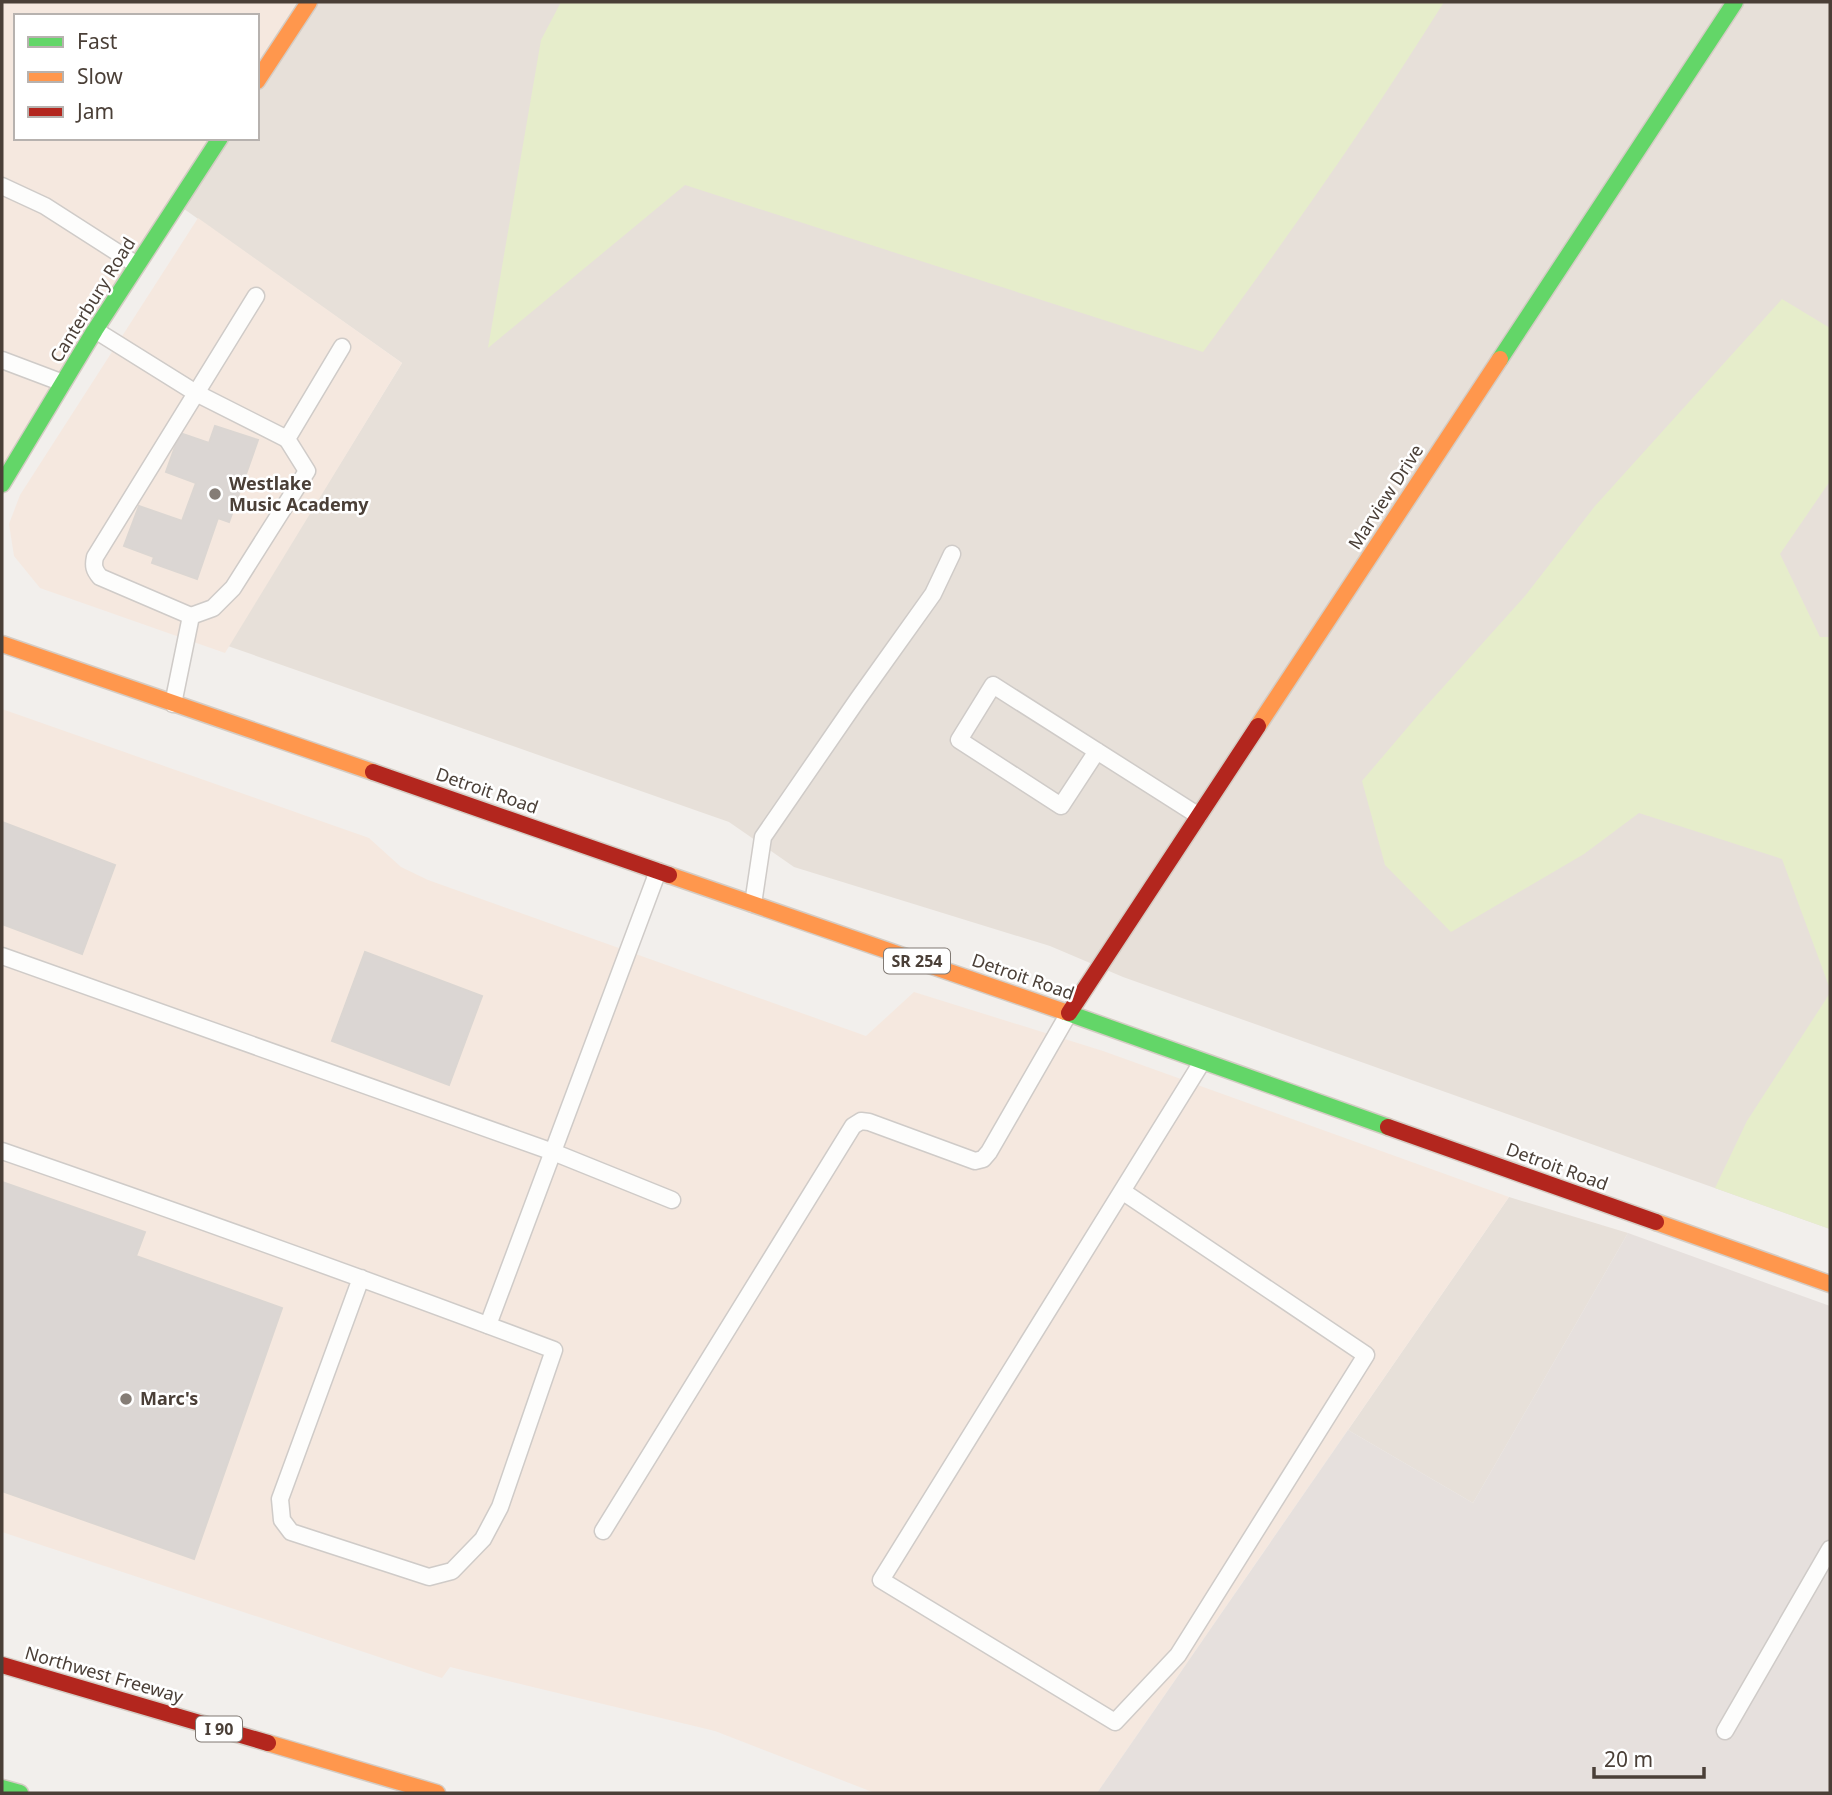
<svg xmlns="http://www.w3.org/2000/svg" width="1832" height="1795" viewBox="0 0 1832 1795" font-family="'Noto Sans',sans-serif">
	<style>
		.residential { fill: #e7e0d9 }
		.commercial { fill: #f5e8df }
		.industrial { fill: #e6e0dd }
		.green { fill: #e6edcb }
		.building { fill: #dbd6d3; stroke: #dbd6d2; stroke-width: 2 }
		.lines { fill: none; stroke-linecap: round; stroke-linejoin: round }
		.lane-casing { stroke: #cfcbc8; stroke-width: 19 }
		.fast-casing { stroke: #d4ccc4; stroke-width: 19 }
		.slow-casing { stroke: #d4ccc4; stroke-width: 19 }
		.jam-casing { stroke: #d4ccc4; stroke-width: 19 }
		.lane { stroke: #fdfdfc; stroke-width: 16 }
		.fast { stroke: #63d668; stroke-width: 16 }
		.slow { stroke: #ff974d; stroke-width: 16 }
		.jam { stroke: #b3261e; stroke-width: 16 }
		.poi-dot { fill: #857d76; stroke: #fff; stroke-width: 2.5 }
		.labels { text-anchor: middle; stroke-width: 5; stroke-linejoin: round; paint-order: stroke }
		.shield { fill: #fff; stroke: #807973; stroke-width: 2 }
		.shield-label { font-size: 16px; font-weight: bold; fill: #4a3f37 }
		.street-label { font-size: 18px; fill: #4a3f37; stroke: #fff }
		.poi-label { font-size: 18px; font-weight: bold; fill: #4a3f37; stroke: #fff; text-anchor: start }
	</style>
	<rect width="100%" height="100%" fill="#f2efec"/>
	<g class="residential">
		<path d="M 309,2 L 1830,2 L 1830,1229 L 1123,977 L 1050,946 L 794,867 L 729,822 L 228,646 L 402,363 L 177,204 L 220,138 L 257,138 L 257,81 Z"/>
		<path d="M 1509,1197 L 1628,1233 L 1473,1503 L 1348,1430 Z"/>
	</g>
	<g class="commercial">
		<path d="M 2,2 L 309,2 L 257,81 L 257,16 L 16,16 L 16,138 L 220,138 L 2,484 Z"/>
		<path d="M 198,218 L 402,363 L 225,653 L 40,588 L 14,556 L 9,524 L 20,495 Z"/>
		<path d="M 2,709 L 369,838 L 401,867 L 428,880 L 866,1036 L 914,992 L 1103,1051 L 1509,1197 L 1097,1793 L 875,1793 L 715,1731 L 450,1667 L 442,1678 L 2,1532 Z"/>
	</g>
	<path class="industrial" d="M 1628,1233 L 1830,1306 L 1830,1793 L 1097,1793 L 1348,1430 L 1473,1503 Z"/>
	<g class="green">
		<path d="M 561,2 L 1444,2 C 1369,122 1287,238 1203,352 L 685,185 L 488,348 L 541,40 Z"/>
		<path d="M 1782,299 L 1830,328 L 1830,481 L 1780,554 L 1820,637 L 1830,637 L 1830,989 L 1782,859 L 1639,813 L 1584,854 L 1451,932 L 1385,865 L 1362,781 L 1419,714 L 1525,596 L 1595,506 Z"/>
		<path d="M 1830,993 L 1830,1229 L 1715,1188 L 1747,1121 Z"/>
	</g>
	<g class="building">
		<path d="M 215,426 L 258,440 L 229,522 L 218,518 L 197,579 L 152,563 L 154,557 L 124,546 L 139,506 L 182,521 L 196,483 L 166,472 L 180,433 L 209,443 Z"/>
		<path d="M 2,822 L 115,865 L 82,954 L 2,924 Z"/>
		<path d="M 365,952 L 482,996 L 449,1085 L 332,1041 Z"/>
		<path d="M 2,1182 L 145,1232 L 136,1256 L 282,1308 L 194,1559 L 2,1491 Z"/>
	</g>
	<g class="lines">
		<g class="lane-casing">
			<g id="lane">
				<path d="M 2,186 L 45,206 L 137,265"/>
				<path d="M 95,330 L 196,393 L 287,439"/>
				<path d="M 2,360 L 63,383"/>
				<path d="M 191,616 L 213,608 L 233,588 L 307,471 L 287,439 L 342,347"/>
				<path d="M 173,704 L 191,616 L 100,577 C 94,570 93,566 95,557 L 256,296"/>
				<path d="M 1097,751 L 1061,806 L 959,740 L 993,685 L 1199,816"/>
				<path d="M 753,904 L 763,837 L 858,699 L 933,594 L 952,554"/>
				<path d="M 2,956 L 553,1152 L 672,1200"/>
				<path d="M 2,1151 C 187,1215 371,1281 554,1350 L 500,1507 L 483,1539 L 452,1571 L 429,1577 L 291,1532 L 282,1520 L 280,1499 L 361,1278"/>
				<path d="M 1122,1191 L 1366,1355 L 1178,1655 L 1115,1722 L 881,1580 L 1202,1062"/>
				<path d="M 488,1325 L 658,871"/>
				<path d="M 603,1531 L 853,1126 L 861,1121 L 869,1122 L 975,1161 L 983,1159 L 989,1152 L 1069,1013"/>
				<path d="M 1725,1731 L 1830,1549"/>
			</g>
		</g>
		<g class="fast-casing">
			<g id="fast">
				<path d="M 1500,359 L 1735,2"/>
				<path d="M 2,484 L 95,330 L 220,138"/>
				<path d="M 1065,1012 L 1388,1127"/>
				<path d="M 2,1788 L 20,1793"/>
			</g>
		</g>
		<g class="slow-casing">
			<g id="slow">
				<path d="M 257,81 L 309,2"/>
				<path d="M 2,644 L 373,772"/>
				<path d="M 1258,726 L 1500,359"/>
				<path d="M 669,875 L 1065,1012"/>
				<path d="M 1656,1222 L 1830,1284"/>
				<path d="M 268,1743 L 437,1793"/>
			</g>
		</g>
		<g class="jam-casing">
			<g id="jam">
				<path d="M 373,772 L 669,875"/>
				<path d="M 1069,1013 L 1258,726"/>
				<path d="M 1388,1127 L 1656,1222"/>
				<path d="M 2,1665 L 268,1743"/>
			</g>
		</g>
		<use href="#lane" class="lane"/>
		<use href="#fast" class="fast"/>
		<use href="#slow" class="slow"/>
		<use href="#jam" class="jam"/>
	</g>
	<g class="poi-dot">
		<circle cx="215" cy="494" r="7"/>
		<circle cx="126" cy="1399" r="7"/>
	</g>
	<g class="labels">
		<g class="shield">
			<rect x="884" y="948.5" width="66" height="25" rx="5"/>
			<rect x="196" y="1716.5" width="46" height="25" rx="5"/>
		</g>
		<g class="shield-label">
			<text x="917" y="967">SR 254</text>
			<text x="219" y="1735">I 90</text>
		</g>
		<g class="street-label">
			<text transform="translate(93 300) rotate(-58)" y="6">Canterbury Road</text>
			<text transform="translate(1386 497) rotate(-57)" y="6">Marview Drive</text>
			<text transform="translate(487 791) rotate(19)" y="6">Detroit Road</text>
			<text transform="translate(1023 977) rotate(19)" y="6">Detroit Road</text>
			<text transform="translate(1557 1167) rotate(20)" y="6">Detroit Road</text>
			<text transform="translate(104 1675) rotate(16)" y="6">Northwest Freeway</text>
		</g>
		<g class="poi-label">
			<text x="229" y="490">Westlake<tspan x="229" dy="21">Music Academy</tspan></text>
			<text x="140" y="1405">Marc's</text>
		</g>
	</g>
	<rect width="1832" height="1795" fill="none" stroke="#4a3f37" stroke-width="7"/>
	<rect x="14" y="14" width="245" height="126" fill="#ffffff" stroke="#b7b2af" stroke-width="2"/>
	<rect x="28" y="37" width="35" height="10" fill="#63d668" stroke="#b7b2af" stroke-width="2"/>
	<text x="77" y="49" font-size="21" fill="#4a3f37">Fast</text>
	<rect x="28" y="72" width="35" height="10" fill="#ff974d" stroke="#b7b2af" stroke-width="2"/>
	<text x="77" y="84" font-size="21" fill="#4a3f37">Slow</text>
	<rect x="28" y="107" width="35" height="10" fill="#b3261e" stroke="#b7b2af" stroke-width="2"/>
	<text x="77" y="119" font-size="21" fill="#4a3f37">Jam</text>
	<path d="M1594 1767v10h110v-10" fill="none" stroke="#4a3f37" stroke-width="3.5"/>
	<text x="1604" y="1767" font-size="21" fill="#4a3f37" stroke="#ffffff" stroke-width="5" paint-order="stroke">20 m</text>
</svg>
